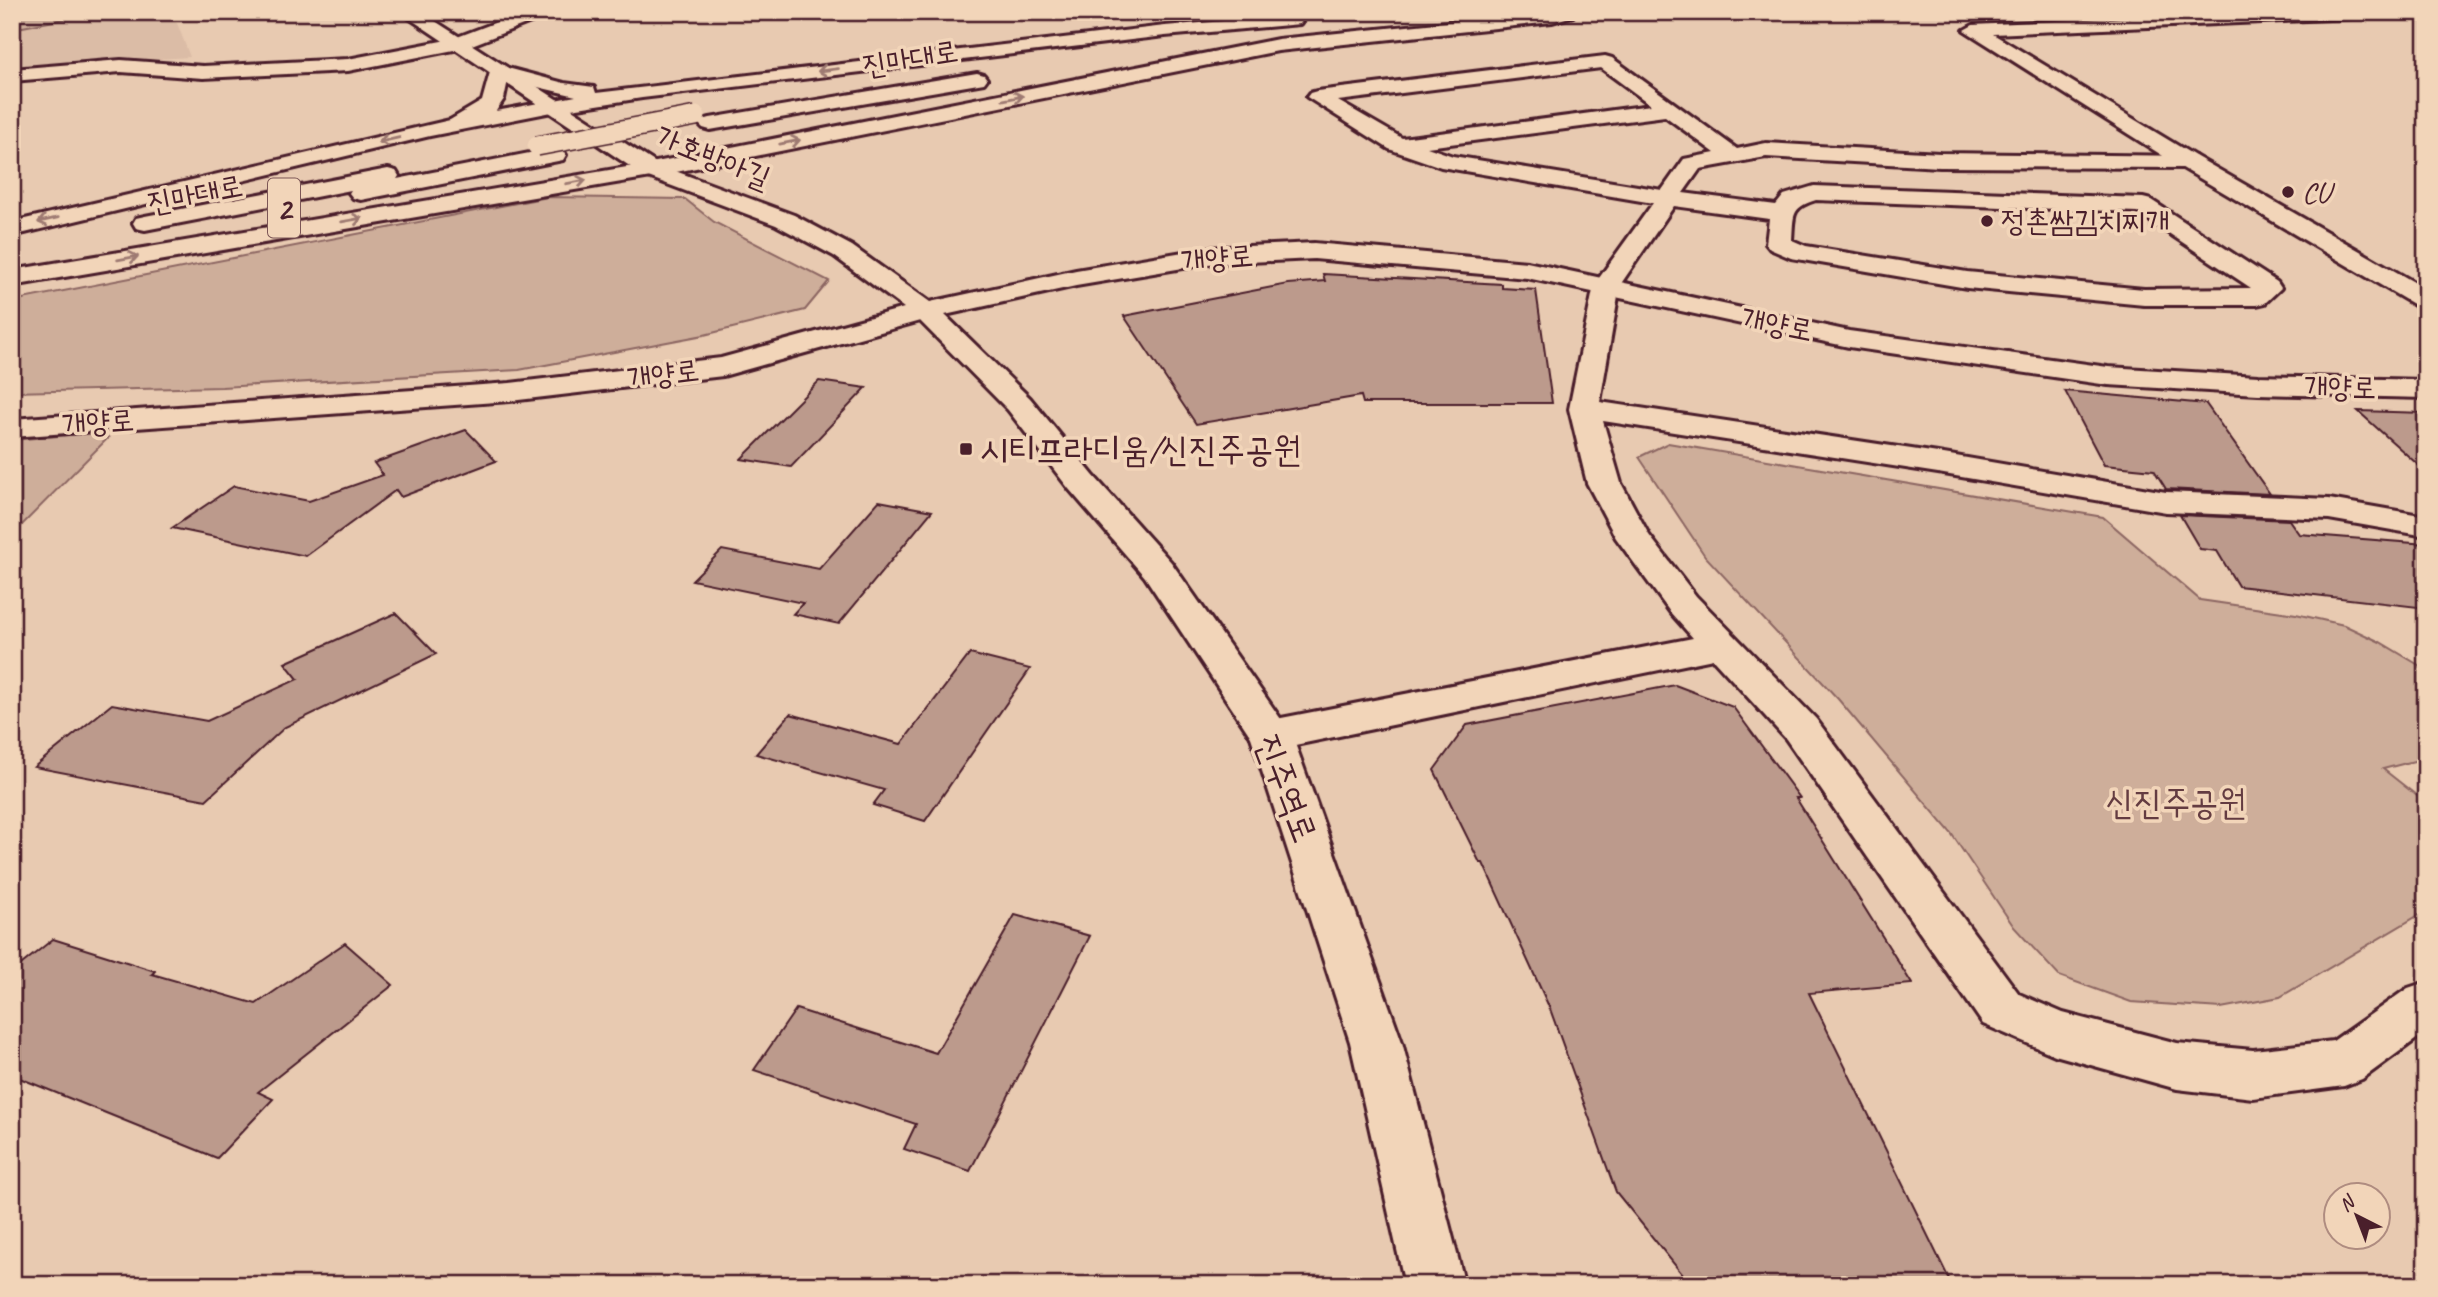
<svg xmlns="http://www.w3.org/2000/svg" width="2438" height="1297" viewBox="0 0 2438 1297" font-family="Caveat,'Poor Story',sans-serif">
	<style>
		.built { fill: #dbbca6 }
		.green { fill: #ceae9a; stroke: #8c6662; stroke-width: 2 }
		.building { fill: #bc9a8c; stroke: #4a1f2b; stroke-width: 2 }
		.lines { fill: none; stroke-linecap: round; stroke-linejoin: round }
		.street-casing { stroke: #4a1f2b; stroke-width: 6 }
		.secondary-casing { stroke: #4a1f2b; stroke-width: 6 }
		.highway-casing { stroke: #4a1f2b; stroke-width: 6 }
		.street { fill: #f2d5b9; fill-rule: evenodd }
		.secondary { fill: #f2d5b9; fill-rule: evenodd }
		.highway { fill: #f2d5b9; fill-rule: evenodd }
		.highway-bridge-casing { stroke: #4a1f2b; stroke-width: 22; stroke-linecap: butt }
		.highway-bridge { stroke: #f2d5b9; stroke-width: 19 }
		.oneway { stroke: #9e7a72 }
		.poi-dot { fill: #4a1f2b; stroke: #f2d5b9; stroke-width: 2.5 }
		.labels { text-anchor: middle; stroke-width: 7; stroke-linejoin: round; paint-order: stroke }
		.far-street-label { font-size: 30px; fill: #4a1f2b; stroke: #f2d5b9 }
		.far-poi-label { font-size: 30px; fill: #4a1f2b; stroke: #f2d5b9; text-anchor: start }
		.shield { fill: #f2d5b9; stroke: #7c5656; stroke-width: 2 }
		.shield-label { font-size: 33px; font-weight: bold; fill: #4a1f2b }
		.poi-label { font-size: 35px; fill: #4a1f2b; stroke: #f2d5b9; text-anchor: start }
		.street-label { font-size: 35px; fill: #4a1f2b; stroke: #f2d5b9 }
		.park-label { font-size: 35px; fill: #643c41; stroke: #f2d5b9 }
	</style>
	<rect width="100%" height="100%" fill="#e8cab1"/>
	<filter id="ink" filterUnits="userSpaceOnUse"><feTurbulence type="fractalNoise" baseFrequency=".0143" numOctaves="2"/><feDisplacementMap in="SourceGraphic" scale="14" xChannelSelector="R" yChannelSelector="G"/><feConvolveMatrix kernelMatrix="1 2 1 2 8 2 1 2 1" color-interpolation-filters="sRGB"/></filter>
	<g filter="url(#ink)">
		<path class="built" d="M 12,12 L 160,12 L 177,23 L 190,57 L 33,67 L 12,71 Z"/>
		<g class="green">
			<path d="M 12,12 L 101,12 L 12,29 Z"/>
			<path d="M 548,197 L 685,199 L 714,222 L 829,281 L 805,310 L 704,335 L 519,370 L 222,387 L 12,392 L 12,301 Z"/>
			<path d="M 93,433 L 108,438 L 12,535 L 12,440 Z"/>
			<path d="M 1668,443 L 2103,517 L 2200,600 L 2296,614 L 2344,625 L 2380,642 L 2417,664 L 2426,673 L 2426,758 L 2383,769 L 2426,803 L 2426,913 L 2419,915 L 2280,997 L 2221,1008 L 2131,1002 L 2059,976 L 2014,927 L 1951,833 L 1838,699 L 1705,556 L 1639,457 Z"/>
		</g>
		<g class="building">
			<path d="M 1323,274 L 1502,284 L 1502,288 L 1536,290 L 1552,403 L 1363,403 L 1361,396 L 1196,424 L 1124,316 L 1288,284 L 1325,281 Z"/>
			<path d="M 819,381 L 866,388 L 791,467 L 741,459 Z"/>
			<path d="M 2065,391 L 2206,404 L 2270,494 L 2166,489 L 2154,470 L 2104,465 Z"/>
			<path d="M 2358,411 L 2426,413 L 2426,472 Z"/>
			<path d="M 466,430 L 496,461 L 401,497 L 396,490 L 306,556 L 172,528 L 234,486 L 309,501 L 383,475 L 374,463 Z"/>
			<path d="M 879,501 L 932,511 L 839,624 L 793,614 L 803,603 L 692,580 L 722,550 L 819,569 Z"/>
			<path d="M 2180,515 L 2289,520 L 2299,534 L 2426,544 L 2426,608 L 2238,586 L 2217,551 L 2200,549 Z"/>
			<path d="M 396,613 L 436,654 L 285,727 L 206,800 L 34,767 L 112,704 L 207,721 L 298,679 L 285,663 Z"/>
			<path d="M 970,654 L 1030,669 L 925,821 L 873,805 L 884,790 L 756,754 L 790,714 L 901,744 Z"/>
			<path d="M 1675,685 L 1733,707 L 1800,798 L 1796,798 L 1912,984 L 1809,993 L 1952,1285 L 1691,1285 L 1616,1192 L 1550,1009 L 1483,863 L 1480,863 L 1434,770 L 1467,725 Z"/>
			<path d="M 1015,915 L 1090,936 L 970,1171 L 904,1149 L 916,1124 L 754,1070 L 796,1009 L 936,1053 Z"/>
			<path d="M 53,939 L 155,971 L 152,974 L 256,1004 L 345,943 L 393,985 L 258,1092 L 273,1099 L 217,1158 L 12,1075 L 12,972 Z"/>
		</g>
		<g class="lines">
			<g class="street-casing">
				<g id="street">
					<path d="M 523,12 L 549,12 L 546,16 L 464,48 L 348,71 L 203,78 L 121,72 L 12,81 L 12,69 L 121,60 L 203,66 L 348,59 L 452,39 Z"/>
					<path d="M 1605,56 L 1612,58 L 1737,149 L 1766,143 L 1940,153 L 2195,156 L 2198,161 L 2195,166 L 2187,168 L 1940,167 L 1766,157 L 1700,169 L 1683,193 L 1776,205 L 1784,195 L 1814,186 L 2143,198 L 2151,200 L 2277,282 L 2281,288 L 2265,303 L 2256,305 L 2144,305 L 1967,288 L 1791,258 L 1770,249 L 1766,244 L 1769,219 L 1674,206 L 1620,285 L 1600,402 L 1938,453 L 2166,492 L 2329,499 L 2426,516 L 2426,536 L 2329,519 L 2166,512 L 1938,473 L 1603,421 L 1621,483 L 1649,535 L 1696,596 L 1816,719 L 2019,994 L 2063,1013 L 2177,1043 L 2253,1050 L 2333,1041 L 2408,988 L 2426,982 L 2426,1032 L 2362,1079 L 2344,1086 L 2253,1098 L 2177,1089 L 2055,1055 L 1983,1024 L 1786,739 L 1713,659 L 1271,750 L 1256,745 L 1250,735 L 1256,725 L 1271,720 L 1693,638 L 1670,612 L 1616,538 L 1587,483 L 1569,409 L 1594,285 L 1653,203 L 1441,167 L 1389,149 L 1307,97 L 1310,93 L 1317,91 ZM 1601,68 L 1651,105 L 1402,138 L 1338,101 ZM 1665,116 L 1715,153 L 1684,159 L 1662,190 L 1453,156 L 1427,147 ZM 1816,200 L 2137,212 L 2251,288 L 2144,289 L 1967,272 L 1806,246 L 1792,240 C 1794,216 1790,208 1816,200 Z"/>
				</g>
			</g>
			<g class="secondary-casing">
				<g id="secondary">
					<path d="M 400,12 L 421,12 L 659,165 L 794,215 L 852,246 L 930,302 L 1076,270 L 1207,248 L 1314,243 L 1527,262 L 1849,331 L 2108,367 L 2258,376 L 2426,380 L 2426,398 L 2258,394 L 2108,385 L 1849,347 L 1527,278 L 1314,259 L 1207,264 L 1076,286 L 945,315 L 1030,398 L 1093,475 L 1171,562 L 1292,735 L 1402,1042 L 1465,1285 L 1405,1285 L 1350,1042 L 1251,737 L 1145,577 L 1069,489 L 1008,410 L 920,321 L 723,376 L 510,401 L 12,437 L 12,419 L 510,383 L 721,358 L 904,308 L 834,256 L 776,225 L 643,175 Z"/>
					<path d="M 2251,12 L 2384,12 L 2375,17 L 1993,34 L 2195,156 L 2426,289 L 2426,308 L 2416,306 L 2179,166 L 1964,30 L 1973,25 Z"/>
				</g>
			</g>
			<g class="highway-casing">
				<g id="highway">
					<path d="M 1547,12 L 1576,12 L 1573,16 L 1552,22 L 1278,51 L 651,177 L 12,286 L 12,270 L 651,163 L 1278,39 Z"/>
					<path d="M 1294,15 L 1303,20 L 1300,24 L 1165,36 L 642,98 L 552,112 L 430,136 L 12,236 L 12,222 L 450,120 L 482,101 L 490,72 L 500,66 L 564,83 L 594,87 L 596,93 L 1165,26 ZM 508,80 L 576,96 L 496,111 L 504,99 Z"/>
					<path d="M 977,73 L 984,75 L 987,79 L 984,83 L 710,130 L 703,128 L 699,124 L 703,120 L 710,118 Z"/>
					<path d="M 555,148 L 563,150 L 566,155 L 563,160 L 361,200 L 353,198 L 349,193 L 351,190 L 145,230 L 136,228 L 133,223 L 136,218 L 145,216 L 388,169 L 396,171 L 399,176 L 397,179 Z"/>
				</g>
			</g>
			<use href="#street" class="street"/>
			<use href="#secondary" class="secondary"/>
			<use href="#highway" class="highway"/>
			<g class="highway-bridge-casing">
				<path id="highway-bridge" d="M 537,146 L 696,116"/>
			</g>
			<use href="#highway-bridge" class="highway-bridge"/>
		</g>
		<defs><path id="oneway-shaft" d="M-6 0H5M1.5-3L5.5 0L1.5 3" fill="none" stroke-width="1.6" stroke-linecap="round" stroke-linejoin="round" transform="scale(1.75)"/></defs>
		<g class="oneway">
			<use href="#oneway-shaft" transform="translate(828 70) rotate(173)"/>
			<use href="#oneway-shaft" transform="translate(1013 98) rotate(-11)"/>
			<use href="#oneway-shaft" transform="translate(389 140) rotate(167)"/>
			<use href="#oneway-shaft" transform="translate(790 142) rotate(-11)"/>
			<use href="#oneway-shaft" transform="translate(576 182) rotate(-10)"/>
			<use href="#oneway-shaft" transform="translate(48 220) rotate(167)"/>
			<use href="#oneway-shaft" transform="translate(352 220) rotate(-10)"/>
			<use href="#oneway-shaft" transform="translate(128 258) rotate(-10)"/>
		</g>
	</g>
	<g class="poi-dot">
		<circle cx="2288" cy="192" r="7"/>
		<circle cx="1987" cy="221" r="7"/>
		<rect x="959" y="442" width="14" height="14" rx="3.5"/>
	</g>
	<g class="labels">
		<g class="far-street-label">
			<text transform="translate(910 58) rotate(-9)" y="10">진마대로</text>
			<text transform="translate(713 157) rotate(22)" y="10">가호방아길</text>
			<text transform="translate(195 194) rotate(-11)" y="10">진마대로</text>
			<text transform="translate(1217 258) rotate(-5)" y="10">개양로</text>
			<text transform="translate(1777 324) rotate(11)" y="10">개양로</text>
			<text transform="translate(663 374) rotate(-7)" y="10">개양로</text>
			<text transform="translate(2340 387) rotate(1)" y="10">개양로</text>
			<text transform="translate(98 422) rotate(-4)" y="10">개양로</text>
		</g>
		<g class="far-poi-label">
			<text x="2302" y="202">CU</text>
			<text x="2001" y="231">정촌쌈김치찌개</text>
		</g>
		<rect class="shield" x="268" y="178.5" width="32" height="59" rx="5"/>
		<g class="shield-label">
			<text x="284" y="220">2</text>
		</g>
		<g class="poi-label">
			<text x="980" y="461">시티프라디움/신진주공원</text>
		</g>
		<g class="street-label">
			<text transform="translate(1287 788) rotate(69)" y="12">진주역로</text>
		</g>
		<g class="park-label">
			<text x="2176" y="814">신진주공원</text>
		</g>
	</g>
	<rect width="2438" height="1297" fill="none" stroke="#f2d5b9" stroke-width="42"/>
	<rect x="21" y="21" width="2396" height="1255" fill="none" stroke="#4a1f2b" stroke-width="2.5" filter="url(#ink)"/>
	<g transform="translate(2357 1216) rotate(318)"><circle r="33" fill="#f2d5b9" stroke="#af8c80" stroke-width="2"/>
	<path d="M0-5L12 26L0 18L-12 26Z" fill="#4a1f2b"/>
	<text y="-10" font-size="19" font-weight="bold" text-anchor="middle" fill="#4a1f2b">N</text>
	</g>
</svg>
